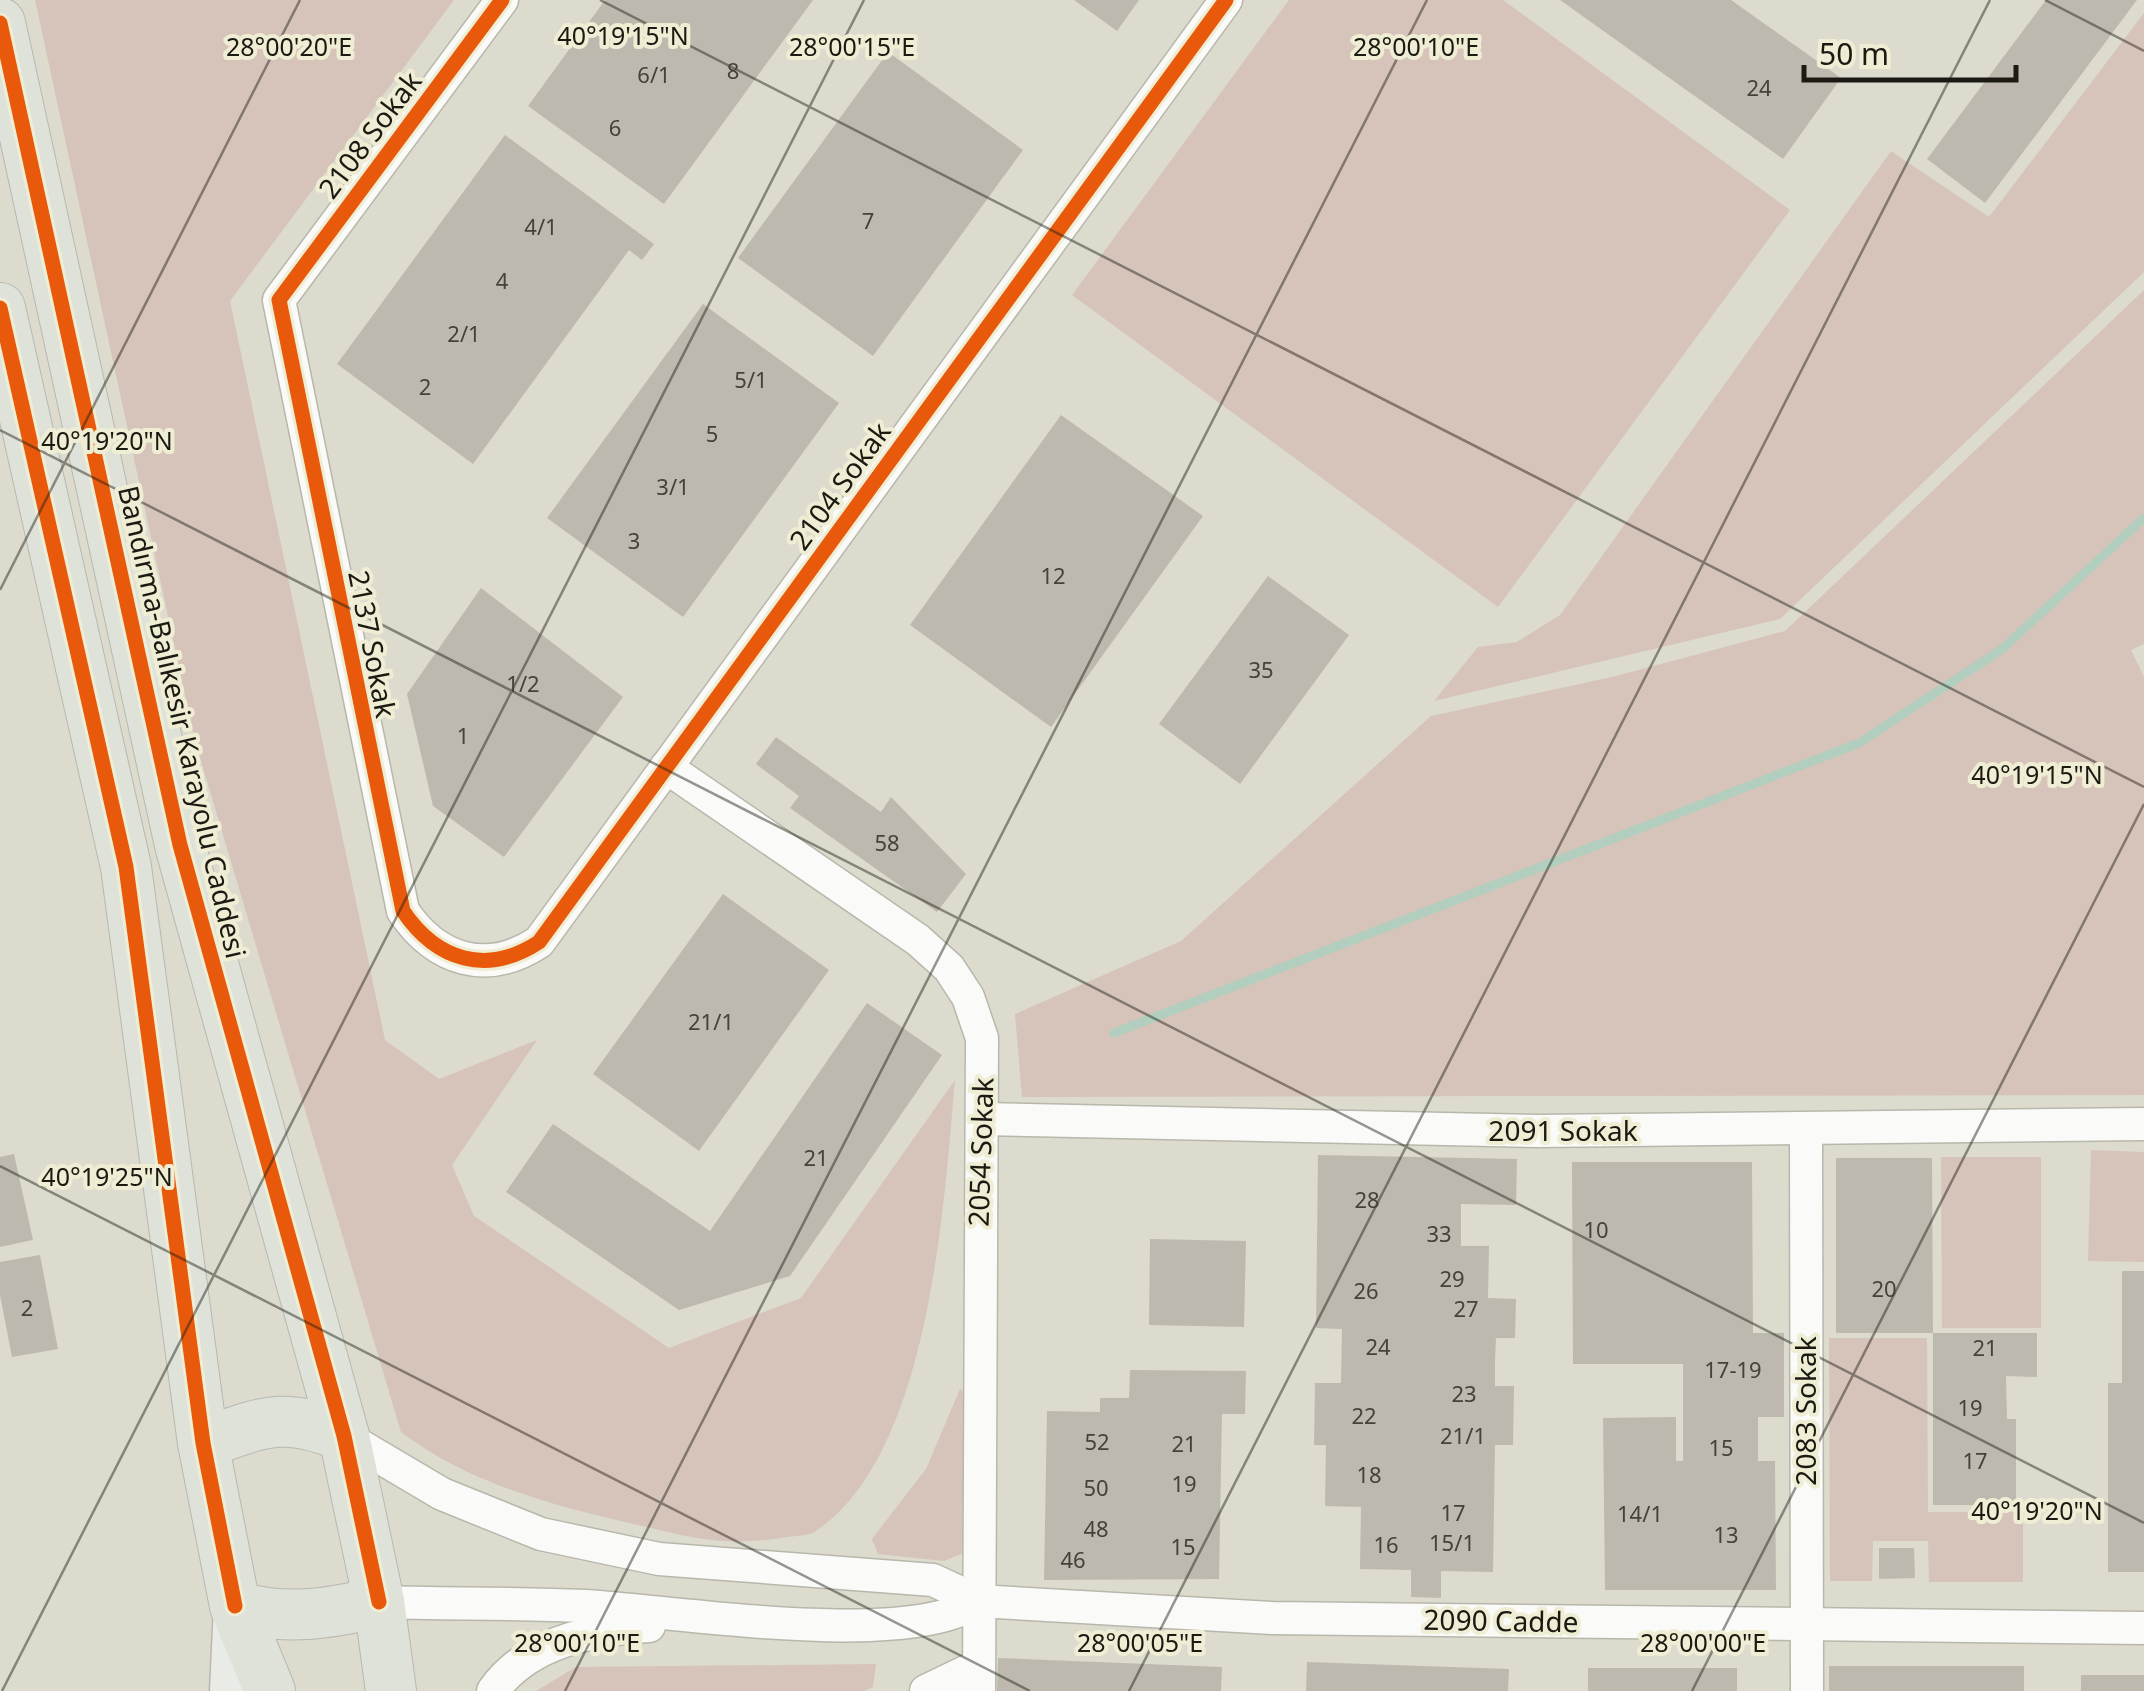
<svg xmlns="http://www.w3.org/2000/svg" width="2144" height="1691" viewBox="0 0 2144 1691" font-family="'Noto Sans',sans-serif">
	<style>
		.green { fill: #d6c4ba }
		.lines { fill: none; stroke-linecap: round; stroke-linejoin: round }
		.stream { stroke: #b1cebe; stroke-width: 9 }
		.building { fill: #beb9ae }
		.minor-casing { stroke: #b8b7ac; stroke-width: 35 }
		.major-casing { stroke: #b8b8b1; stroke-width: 45 }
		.highway-casing { stroke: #b8b8b1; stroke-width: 52 }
		.minor { stroke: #fafaf8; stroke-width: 32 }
		.major { stroke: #e9ebe6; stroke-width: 42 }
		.highway { stroke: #dee2d9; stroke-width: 50 }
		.cycleway-casing { stroke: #f0edd5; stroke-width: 21 }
		.cycleway { stroke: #e8590c; stroke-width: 15 }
		.ticks { fill: none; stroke: #1b1a12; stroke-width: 2.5; stroke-opacity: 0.45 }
		.labels { text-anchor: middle; stroke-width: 8; stroke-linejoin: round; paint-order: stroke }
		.number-label { font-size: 22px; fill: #444239 }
		.street-label { font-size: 28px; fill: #1b1a12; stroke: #f0edd5 }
		.ticks-label { font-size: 25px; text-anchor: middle; fill: #1b1a12; stroke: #f0edd5; stroke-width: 8; stroke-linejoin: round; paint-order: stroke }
	</style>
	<rect width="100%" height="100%" fill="#dcdbce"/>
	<g class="green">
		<path d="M 35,0 L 454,0 L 230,301 L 385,1040 L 439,1079 L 537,1040 L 452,1165 L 474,1216 L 669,1348 L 801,1298 L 955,1080 C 944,1204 930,1455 816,1531 C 808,1536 796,1536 787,1537 C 727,1547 696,1539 638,1525 C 555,1506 469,1484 401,1432 L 195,741 Z"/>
		<path d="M 1289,0 L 1503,0 L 1790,210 L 1498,607 L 1072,295 Z"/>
		<path d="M 2144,13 L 2144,272 L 1780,619 L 1434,701 L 1478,647 L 1517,642 L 1560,615 L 1891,151 L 1989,217 Z"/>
		<path d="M 2144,290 L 2144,644 L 2131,650 L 2144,677 L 2144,1095 L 1022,1097 L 1015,1014 L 1181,941 L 1431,716 L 1616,676 L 1785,631 Z"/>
		<path d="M 2091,1150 L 2144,1152 L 2144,1262 L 2088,1261 Z"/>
		<path d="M 1941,1157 L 2041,1157 L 2041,1328 L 1942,1328 Z"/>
		<path d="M 1829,1338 L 1927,1338 L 1928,1512 L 2023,1512 L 2023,1582 L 1929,1582 L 1928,1541 L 1873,1541 L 1872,1581 L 1830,1581 Z"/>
		<path d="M 960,1389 L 968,1395 L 966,1552 L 944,1561 L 878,1554 L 872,1539 L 926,1469 Z"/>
		<path d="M 876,1664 L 873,1687 L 864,1691 L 536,1691 L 576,1667 Z"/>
	</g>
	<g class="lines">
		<path class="stream" d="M 1114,1033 L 1859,743 L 2001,650 L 2144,518"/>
	</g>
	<g class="building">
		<path d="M 605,0 L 813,0 L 664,204 L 528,106 Z"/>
		<path d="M 1074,0 L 1139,0 L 1117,31 Z"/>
		<path d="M 1560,0 L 1731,0 L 1841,78 L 1783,159 Z"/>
		<path d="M 2046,0 L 2137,0 L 1985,203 L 1927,159 Z"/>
		<path d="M 888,52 L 1023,150 L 873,356 L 738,258 Z"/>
		<path d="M 505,135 L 654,244 L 642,260 L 629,250 L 473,464 L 337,364 Z"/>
		<path d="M 703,304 L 839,403 L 683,617 L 547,518 Z"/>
		<path d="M 1061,415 L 1203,516 L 1051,727 L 910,625 Z"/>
		<path d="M 1268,576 L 1349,635 L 1240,784 L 1159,724 Z"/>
		<path d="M 481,588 L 623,697 L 504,857 L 433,806 L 407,694 Z"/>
		<path d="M 776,737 L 881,812 L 891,797 L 966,874 L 937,912 L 790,808 L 799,796 L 756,764 Z"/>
		<path d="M 723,894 L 829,970 L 699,1151 L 593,1074 Z"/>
		<path d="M 867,1003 L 942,1055 L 790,1276 L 679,1310 L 506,1192 L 553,1124 L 710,1231 Z"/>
		<path d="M 14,1154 L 33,1240 L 0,1247 L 0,1157 Z"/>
		<path d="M 1318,1155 L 1517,1159 L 1516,1205 L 1461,1204 L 1461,1246 L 1489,1246 L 1488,1298 L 1516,1299 L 1515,1338 L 1496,1338 L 1495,1361 L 1495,1386 L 1514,1386 L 1513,1445 L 1495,1445 L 1493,1572 L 1441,1571 L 1441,1598 L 1411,1597 L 1411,1570 L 1360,1569 L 1361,1507 L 1325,1506 L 1326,1445 L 1314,1445 L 1315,1383 L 1341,1383 L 1342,1329 L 1316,1328 Z"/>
		<path d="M 1836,1158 L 1932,1158 L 1933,1333 L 1836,1333 Z"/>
		<path d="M 1572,1162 L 1752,1162 L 1753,1333 L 1784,1333 L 1784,1417 L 1758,1417 L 1758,1461 L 1775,1461 L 1776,1590 L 1605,1590 L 1603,1418 L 1676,1417 L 1676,1461 L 1683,1461 L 1683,1364 L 1573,1364 Z"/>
		<path d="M 1150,1239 L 1246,1241 L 1244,1327 L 1149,1325 Z"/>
		<path d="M 40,1255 L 58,1349 L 12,1357 L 0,1295 L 0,1262 Z"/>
		<path d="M 2122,1271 L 2144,1271 L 2144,1572 L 2108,1572 L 2108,1383 L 2122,1383 Z"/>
		<path d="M 1933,1333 L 2037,1333 L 2037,1377 L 2006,1376 L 2007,1419 L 2016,1419 L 2016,1505 L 1933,1505 Z"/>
		<path d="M 1130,1370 L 1246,1371 L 1245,1414 L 1222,1414 L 1219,1579 L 1044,1580 L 1047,1411 L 1100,1412 L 1100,1398 L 1129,1398 Z"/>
		<path d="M 1879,1548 L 1914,1548 L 1915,1578 L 1879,1579 Z"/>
		<path d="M 998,1658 L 1222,1667 L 1221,1691 L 997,1691 Z"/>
		<path d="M 1307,1662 L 1509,1669 L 1508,1691 L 1306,1691 Z"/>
		<rect x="1829" y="1666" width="195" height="25"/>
		<rect x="1588" y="1668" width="149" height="23"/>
		<rect x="2081" y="1675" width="63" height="16"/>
	</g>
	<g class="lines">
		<g class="minor-casing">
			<g id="minor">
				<path d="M 502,0 L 279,300 L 403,911 C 437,961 487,976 539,942 L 1226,0"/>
				<path d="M 666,767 L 918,940 L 949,968 L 968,997 L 982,1038 L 979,1691"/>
				<path d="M 983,1119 L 1538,1131 L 2144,1124"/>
				<path d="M 1806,1131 L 1807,1691"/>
				<path d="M 344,1436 L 442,1494 L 541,1534 L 659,1559 L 933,1580 L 978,1601 L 1272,1618 L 2144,1628"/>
				<path d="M 379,1602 C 447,1604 517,1603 585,1606 C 675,1611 908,1650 978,1601"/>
				<path d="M 493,1691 C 527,1642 594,1629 649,1626"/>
				<path d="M 926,1691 L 978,1666"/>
			</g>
		</g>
		<g class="major-casing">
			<path id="major" d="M 231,1691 L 235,1606"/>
		</g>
		<g class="highway-casing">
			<g id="highway">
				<path d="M 0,23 L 180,845 L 344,1436 L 379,1602 L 391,1691"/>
				<path d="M 0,308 L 126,867 L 203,1443 L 235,1606 L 270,1691"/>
				<path d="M 203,1443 C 264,1422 282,1411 344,1436"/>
				<path d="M 235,1606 C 283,1621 329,1614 379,1602"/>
			</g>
		</g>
		<use href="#minor" class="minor"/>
		<use href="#major" class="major"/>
		<use href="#highway" class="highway"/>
		<g class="cycleway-casing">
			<g id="cycleway">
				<path d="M 502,0 L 279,300 L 403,911 C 437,961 487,976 539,942 L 1226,0"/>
				<path d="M 0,23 L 180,845 L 344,1436 L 379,1602"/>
				<path d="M 0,308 L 126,867 L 203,1443 L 235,1606"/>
			</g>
		</g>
		<use href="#cycleway" class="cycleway"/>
	</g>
	<path class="ticks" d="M 600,0 L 2144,787M 2045,0 L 2144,51M 0,430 L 2144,1523M 0,590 L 300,0M 0,1166 L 1030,1691M 2,1691 L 864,0M 565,1691 L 1427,0M 1129,1691 L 1990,0M 1692,1691 L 2144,804"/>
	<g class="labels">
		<g class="number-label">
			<text x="733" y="79">8</text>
			<text x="654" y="83">6/1</text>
			<text x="1759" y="96">24</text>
			<text x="615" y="136">6</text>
			<text x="868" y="229">7</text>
			<text x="541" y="235">4/1</text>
			<text x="502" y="289">4</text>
			<text x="464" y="342">2/1</text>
			<text x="751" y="388">5/1</text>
			<text x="425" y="395">2</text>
			<text x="712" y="442">5</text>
			<text x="673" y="495">3/1</text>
			<text x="634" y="549">3</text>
			<text x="1053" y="584">12</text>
			<text x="1261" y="678">35</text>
			<text x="523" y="692">1/2</text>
			<text x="463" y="744">1</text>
			<text x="887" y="851">58</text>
			<text x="711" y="1030">21/1</text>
			<text x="816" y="1166">21</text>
			<text x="1367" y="1208">28</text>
			<text x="1596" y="1238">10</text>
			<text x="1439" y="1242">33</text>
			<text x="1452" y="1287">29</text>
			<text x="1884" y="1297">20</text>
			<text x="1366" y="1299">26</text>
			<text x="27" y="1316">2</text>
			<text x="1466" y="1317">27</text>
			<text x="1378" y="1355">24</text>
			<text x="1985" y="1356">21</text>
			<text x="1733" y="1378">17-19</text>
			<text x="1464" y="1402">23</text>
			<text x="1970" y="1416">19</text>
			<text x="1364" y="1424">22</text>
			<text x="1463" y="1444">21/1</text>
			<text x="1097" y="1450">52</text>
			<text x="1184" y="1452">21</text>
			<text x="1721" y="1456">15</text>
			<text x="1975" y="1469">17</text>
			<text x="1369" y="1483">18</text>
			<text x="1184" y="1492">19</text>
			<text x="1096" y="1496">50</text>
			<text x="1453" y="1521">17</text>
			<text x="1640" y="1522">14/1</text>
			<text x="1096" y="1537">48</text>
			<text x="1726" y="1543">13</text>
			<text x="1452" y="1551">15/1</text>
			<text x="1386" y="1553">16</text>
			<text x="1183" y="1555">15</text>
			<text x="1073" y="1568">46</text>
		</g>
		<g class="street-label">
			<text transform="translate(370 135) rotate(-53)" y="10">2108 Sokak</text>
			<text transform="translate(840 486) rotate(-54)" y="10">2104 Sokak</text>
			<text transform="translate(372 644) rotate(79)" y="10">2137 Sokak</text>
			<text transform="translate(182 722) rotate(77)" y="10">Bandırma-Balıkesir Karayolu Caddesi</text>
			<text x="1563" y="1141">2091 Sokak</text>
			<text transform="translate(981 1152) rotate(-88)" y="10">2054 Sokak</text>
			<text transform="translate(1806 1411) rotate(-90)" y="10">2083 Sokak</text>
			<text transform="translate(1501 1621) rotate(1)" y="10">2090 Cadde</text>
		</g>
	</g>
	<g class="ticks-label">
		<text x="623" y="45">40°19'15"N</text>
		<text x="289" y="56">28°00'20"E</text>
		<text x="852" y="56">28°00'15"E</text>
		<text x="1416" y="56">28°00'10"E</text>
		<text x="107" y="450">40°19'20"N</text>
		<text x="2037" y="784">40°19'15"N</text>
		<text x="107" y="1186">40°19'25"N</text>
		<text x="2037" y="1520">40°19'20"N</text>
		<text x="577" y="1652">28°00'10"E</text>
		<text x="1140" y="1652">28°00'05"E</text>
		<text x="1703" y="1652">28°00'00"E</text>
	</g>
	<path d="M1804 65v15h212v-15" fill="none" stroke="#1b1a12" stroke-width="5"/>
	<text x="1819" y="65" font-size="30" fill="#1b1a12" stroke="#f0edd5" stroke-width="8" paint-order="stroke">50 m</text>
</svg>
